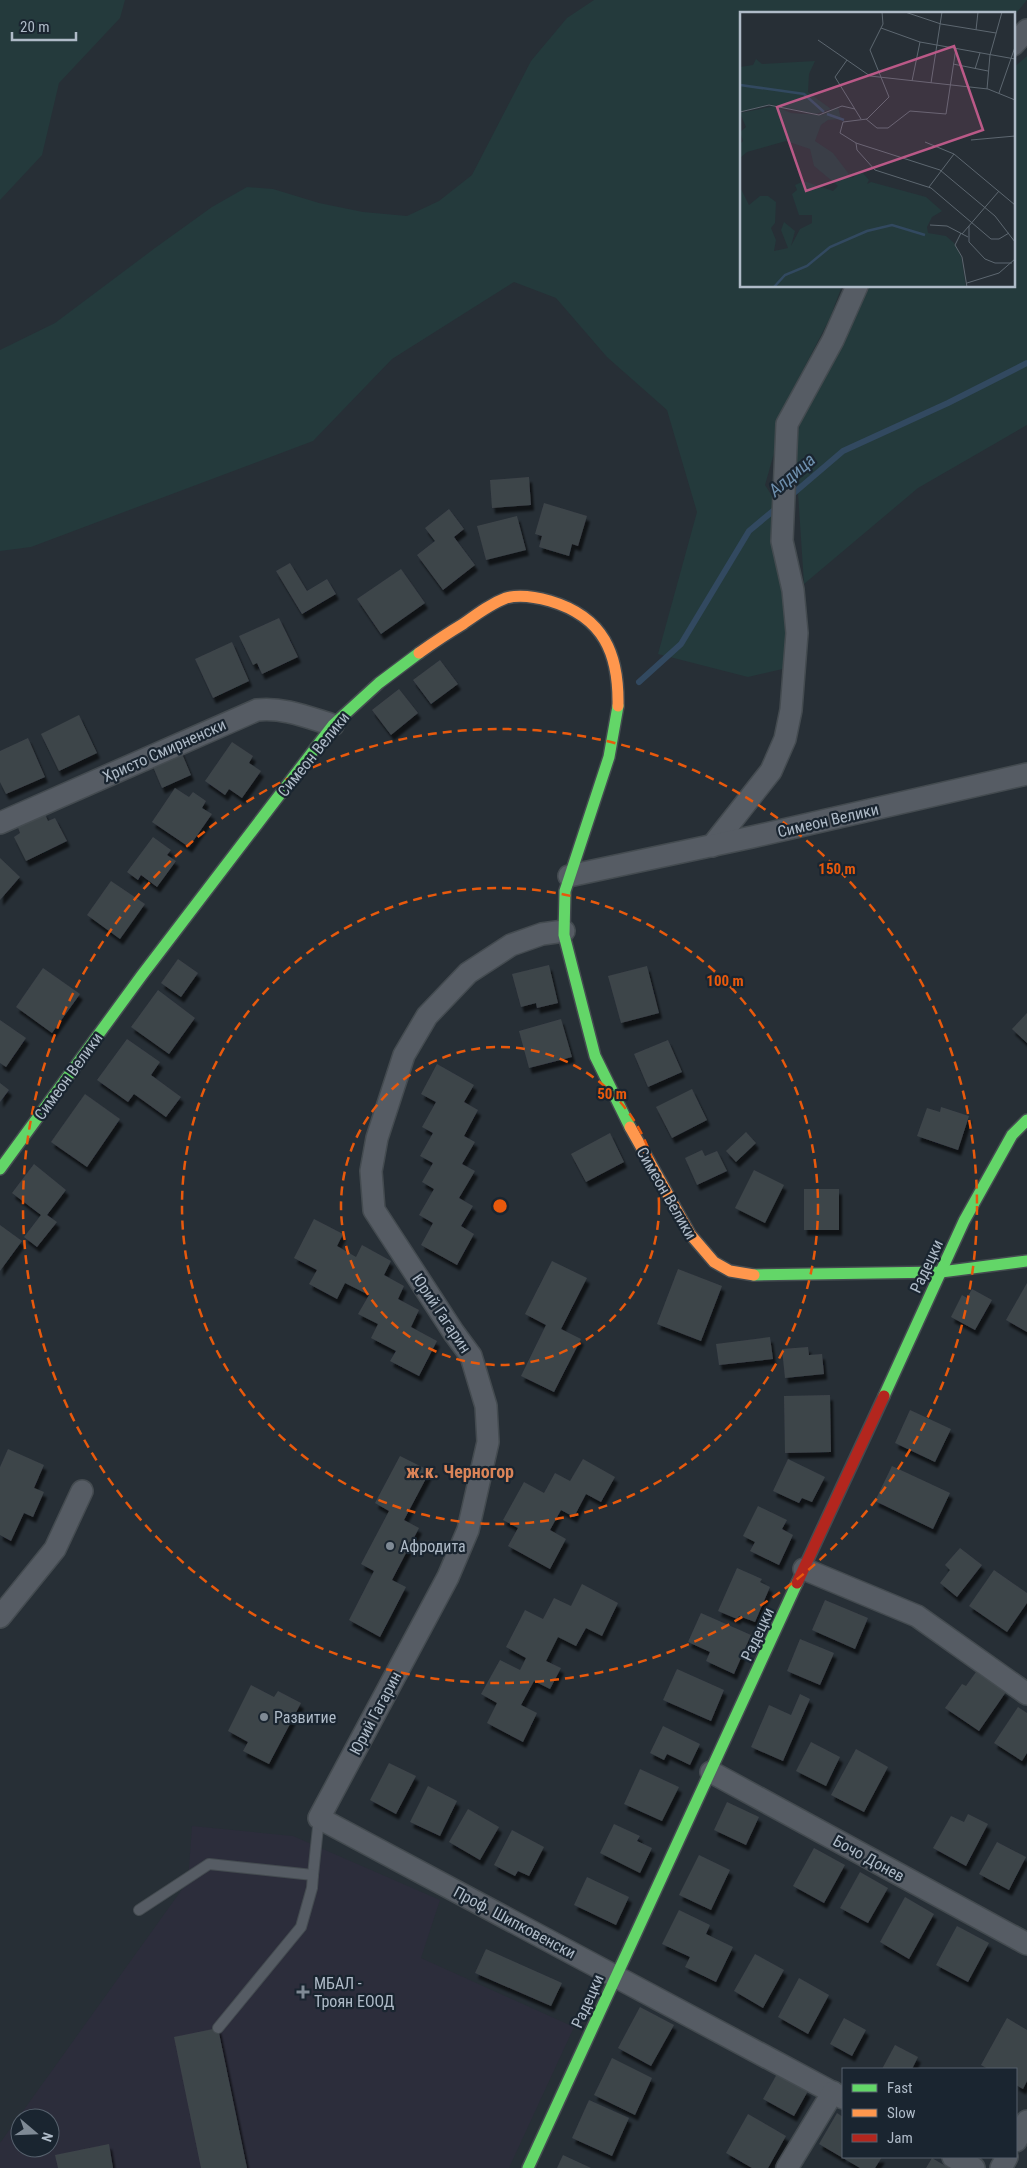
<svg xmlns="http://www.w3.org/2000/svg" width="1027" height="2168" viewBox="0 0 1027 2168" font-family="'Roboto Condensed',sans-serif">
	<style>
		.medical { fill: #2c2d3b; fill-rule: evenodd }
		.green { fill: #243a3c }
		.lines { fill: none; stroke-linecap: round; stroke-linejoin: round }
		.stream { stroke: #324960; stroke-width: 6 }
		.building { fill: #3e444a; filter: url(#shadow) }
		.lane-casing { stroke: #444b50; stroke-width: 12 }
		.street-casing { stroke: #444b50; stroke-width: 24 }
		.fast-casing { stroke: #444b50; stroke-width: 14 }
		.slow-casing { stroke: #444b50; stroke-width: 14 }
		.jam-casing { stroke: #444b50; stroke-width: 14 }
		.lane { stroke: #565c64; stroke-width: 10 }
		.street { stroke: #565c64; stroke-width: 21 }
		.fast { stroke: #63d668; stroke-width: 11 }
		.slow { stroke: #ff974d; stroke-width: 11 }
		.jam { stroke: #b3261e; stroke-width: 11 }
		.ring { fill: none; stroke: #e8590c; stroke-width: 2.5; stroke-dasharray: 9 6 }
		.poi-dot { fill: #7f8a95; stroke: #1a2530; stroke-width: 2 }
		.labels { text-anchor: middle; stroke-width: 4.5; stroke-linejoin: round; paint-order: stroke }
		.street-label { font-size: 16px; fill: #afbbc8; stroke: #1a2530 }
		.poi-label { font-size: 16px; fill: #afbbc8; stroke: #1a2530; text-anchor: start }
		.water-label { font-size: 18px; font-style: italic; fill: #6e8fad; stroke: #1a2530 }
		.neighbourhood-label { font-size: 18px; font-weight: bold; fill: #da8458; stroke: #1a2530 }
		.inset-river { fill: none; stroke: #324960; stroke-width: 2.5 }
		.inset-road { fill: none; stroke: #5d6770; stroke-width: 1 }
		.view { fill: #ba5987; fill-opacity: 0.15; stroke: #ba5987; stroke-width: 2.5 }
		.inset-edge { fill: none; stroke: #afbbc8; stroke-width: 2.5 }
		.centre { fill: #e8590c; stroke: #1a2530; stroke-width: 2.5 }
		.ring-label { font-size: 15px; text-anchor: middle; font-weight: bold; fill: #e8590c; stroke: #1a2530; stroke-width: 4.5; stroke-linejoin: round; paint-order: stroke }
	</style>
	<defs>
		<filter id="shadow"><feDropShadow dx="3" dy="5.5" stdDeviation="1" flood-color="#0009"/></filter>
	</defs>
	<rect width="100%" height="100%" fill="#272f36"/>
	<path class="medical" d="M 192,1826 L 293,1836 L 440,1900 L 421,1958 L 574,2027 L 509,2168 L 0,2168 L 0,2143 L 188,1881 ZM 20,2118 L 50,2118 L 50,2148 L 20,2148 Z"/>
	<g class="green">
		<path d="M 0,0 L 125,0 L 120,18 L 59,83 L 42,155 L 0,200 Z"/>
		<path d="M 594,0 L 1027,0 L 1013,17 L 1013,14 L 741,14 L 741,286 L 842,286 L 830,318 L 791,393 L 765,485 L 774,499 L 800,665 L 748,677 L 658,654 L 697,512 L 667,410 L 607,357 L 556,298 L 514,282 L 392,359 L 313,441 L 31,547 L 0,551 L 0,350 L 55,323 L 155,248 L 212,207 L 247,187 L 273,189 L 319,203 L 363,212 L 407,216 L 439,201 L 472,175 L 531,61 L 567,18 Z"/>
		<path d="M 1027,56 L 1027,425 L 918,488 L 804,584 L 795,447 L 805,401 L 847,336 L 861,298 L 869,286 L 1013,286 L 1013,68 Z"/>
	</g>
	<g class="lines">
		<g class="stream">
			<path d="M 788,498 L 843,451 L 948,403 L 1027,363"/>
			<path d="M 639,682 L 681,644 L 749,531 L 779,506"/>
		</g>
	</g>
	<g class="building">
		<path d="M 529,477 L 531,505 L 492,508 L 490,480 Z"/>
		<path d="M 544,503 L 587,516 L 578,546 L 572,544 L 569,556 L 539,547 L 542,536 L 535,534 Z"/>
		<path d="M 449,509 L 464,529 L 454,537 L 475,565 L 443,590 L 417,555 L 435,541 L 425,528 Z"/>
		<path d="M 517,516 L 526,550 L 486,560 L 477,526 Z"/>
		<path d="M 290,563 L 307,591 L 327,579 L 336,594 L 302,614 L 276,571 Z"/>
		<path d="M 401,569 L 425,603 L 381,634 L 357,599 Z"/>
		<path d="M 279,618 L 298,657 L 262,674 L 257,663 L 253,665 L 239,636 Z"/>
		<path d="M 232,642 L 249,681 L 213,698 L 195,659 Z"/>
		<path d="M 440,660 L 458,684 L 431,704 L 413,680 Z"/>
		<path d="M 399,689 L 418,713 L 391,735 L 372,710 Z"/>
		<path d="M 79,715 L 97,753 L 59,771 L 41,734 Z"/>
		<path d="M 28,738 L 45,777 L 6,794 L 0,782 L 0,751 Z"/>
		<path d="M 232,742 L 253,756 L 249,763 L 261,771 L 242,798 L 229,789 L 225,795 L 205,781 Z"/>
		<path d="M 180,749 L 191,775 L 162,788 L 151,762 Z"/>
		<path d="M 175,788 L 189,797 L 193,792 L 206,801 L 202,808 L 212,814 L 189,847 L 152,822 Z"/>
		<path d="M 44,812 L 48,821 L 55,818 L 67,841 L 26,861 L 14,837 L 20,833 L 17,825 Z"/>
		<path d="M 153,837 L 171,850 L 167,855 L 176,861 L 157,887 L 141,875 L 138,880 L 127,872 Z"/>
		<path d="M 0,858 L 20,877 L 0,900 Z"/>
		<path d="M 111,881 L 145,904 L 120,939 L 87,915 Z"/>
		<path d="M 178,959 L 198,973 L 181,997 L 161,983 Z"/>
		<path d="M 549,965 L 558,1003 L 537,1008 L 536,1003 L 521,1007 L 512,974 Z"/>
		<path d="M 647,966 L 659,1013 L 621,1023 L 608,976 Z"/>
		<path d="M 43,968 L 80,994 L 52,1033 L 16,1007 Z"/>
		<path d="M 158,990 L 195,1018 L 169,1054 L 131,1027 Z"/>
		<path d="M 1027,1013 L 1027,1043 L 1012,1029 Z"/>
		<path d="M 561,1019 L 572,1057 L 529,1068 L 519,1031 Z"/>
		<path d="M 0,1020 L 26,1038 L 6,1067 L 0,1063 Z"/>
		<path d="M 127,1039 L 160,1062 L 151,1075 L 181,1097 L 166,1117 L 134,1094 L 128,1102 L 97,1080 Z"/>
		<path d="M 668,1040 L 682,1072 L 648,1087 L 634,1054 Z"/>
		<path d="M 437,1064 L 474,1085 L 464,1102 L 478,1110 L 464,1136 L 475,1142 L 462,1164 L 475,1171 L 459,1198 L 473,1206 L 461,1226 L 474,1234 L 457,1265 L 421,1245 L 433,1223 L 419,1215 L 434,1189 L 422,1182 L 433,1163 L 420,1156 L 433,1133 L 422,1127 L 436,1102 L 421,1094 Z"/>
		<path d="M 0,1083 L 9,1090 L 0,1102 Z"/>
		<path d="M 692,1089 L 707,1120 L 672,1138 L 656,1107 Z"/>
		<path d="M 85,1094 L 120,1119 L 87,1167 L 51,1142 Z"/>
		<path d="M 941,1107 L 969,1116 L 958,1150 L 917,1136 L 927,1108 L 940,1112 Z"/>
		<path d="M 746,1132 L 756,1143 L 736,1162 L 726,1151 Z"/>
		<path d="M 610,1133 L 624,1162 L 586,1182 L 571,1154 Z"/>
		<path d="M 702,1150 L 705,1156 L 717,1151 L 727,1171 L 697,1185 L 685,1158 Z"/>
		<path d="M 34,1164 L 66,1190 L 47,1215 L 57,1222 L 37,1247 L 24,1237 L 41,1215 L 12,1193 Z"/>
		<path d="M 754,1170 L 784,1185 L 765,1223 L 735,1208 Z"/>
		<rect x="804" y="1189" width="35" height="41"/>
		<path d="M 314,1219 L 343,1234 L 337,1246 L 356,1257 L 362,1245 L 391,1261 L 384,1275 L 404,1286 L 398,1299 L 419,1310 L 411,1327 L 437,1341 L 419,1376 L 390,1361 L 396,1351 L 371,1338 L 378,1324 L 358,1314 L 369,1295 L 345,1283 L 337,1299 L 309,1284 L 317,1270 L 294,1258 Z"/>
		<path d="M 0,1225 L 22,1241 L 0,1271 Z"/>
		<path d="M 552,1261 L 587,1278 L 561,1329 L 581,1339 L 554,1392 L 521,1376 L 546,1325 L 525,1314 Z"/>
		<path d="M 678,1269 L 722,1286 L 701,1341 L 657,1324 Z"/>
		<path d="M 1027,1283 L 1027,1332 L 1006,1320 Z"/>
		<path d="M 972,1289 L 992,1300 L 975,1330 L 951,1317 L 962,1295 L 967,1298 Z"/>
		<path d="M 770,1337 L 773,1359 L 719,1365 L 716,1344 Z"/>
		<path d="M 808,1347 L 809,1355 L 822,1354 L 824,1374 L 785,1378 L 782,1349 Z"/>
		<path d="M 830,1395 L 831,1452 L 785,1453 L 784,1396 Z"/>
		<path d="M 910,1410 L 951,1429 L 935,1462 L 895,1443 Z"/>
		<path d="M 8,1449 L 44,1465 L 34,1488 L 44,1492 L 33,1517 L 24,1513 L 11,1541 L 0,1535 L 0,1467 Z"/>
		<path d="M 400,1456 L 430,1471 L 404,1520 L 419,1528 L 392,1580 L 406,1587 L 380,1637 L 349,1620 L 374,1571 L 361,1564 L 389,1511 L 375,1503 Z"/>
		<path d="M 583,1459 L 615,1477 L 601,1502 L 586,1494 L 574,1517 L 561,1510 L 550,1530 L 566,1539 L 550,1569 L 508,1546 L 518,1528 L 503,1520 L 524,1482 L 544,1493 L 555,1473 L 570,1481 Z"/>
		<path d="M 788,1459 L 825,1477 L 812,1502 L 802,1498 L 799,1503 L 773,1491 Z"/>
		<path d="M 892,1466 L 950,1493 L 933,1529 L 875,1501 Z"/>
		<path d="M 758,1506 L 787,1520 L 782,1529 L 793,1535 L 779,1565 L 750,1551 L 755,1542 L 743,1536 Z"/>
		<path d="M 960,1548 L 982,1565 L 957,1597 L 940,1583 L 950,1570 L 945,1565 Z"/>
		<path d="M 737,1568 L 762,1579 L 760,1582 L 770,1587 L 755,1622 L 739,1616 L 737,1619 L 718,1611 Z"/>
		<path d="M 994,1570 L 1027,1593 L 1027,1603 L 1007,1632 L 969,1606 Z"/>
		<path d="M 582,1584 L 618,1603 L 602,1636 L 586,1628 L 576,1646 L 558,1637 L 546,1661 L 561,1668 L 550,1689 L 534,1681 L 521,1705 L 537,1713 L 523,1742 L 487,1723 L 497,1703 L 481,1694 L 500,1660 L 520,1670 L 526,1658 L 506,1647 L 525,1610 L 543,1619 L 554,1598 L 571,1606 Z"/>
		<path d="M 825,1600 L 868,1618 L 855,1649 L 812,1630 Z"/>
		<path d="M 701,1613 L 751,1635 L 734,1674 L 706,1661 L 710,1652 L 688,1642 Z"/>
		<path d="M 800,1639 L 834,1653 L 820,1685 L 787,1671 Z"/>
		<path d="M 677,1669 L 724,1690 L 711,1721 L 663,1700 Z"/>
		<path d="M 976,1672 L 1006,1692 L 979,1731 L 945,1708 L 962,1684 L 966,1686 Z"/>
		<path d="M 251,1685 L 274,1697 L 278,1691 L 301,1703 L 269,1764 L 243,1751 L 248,1742 L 228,1731 Z"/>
		<path d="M 800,1694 L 810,1699 L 783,1761 L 751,1747 L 769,1705 L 791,1715 Z"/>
		<path d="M 1018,1707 L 1027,1713 L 1027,1753 L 1022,1761 L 994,1743 Z"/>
		<path d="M 663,1726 L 700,1744 L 690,1765 L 667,1754 L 664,1760 L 650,1753 Z"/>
		<path d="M 811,1742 L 840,1757 L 826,1786 L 796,1771 Z"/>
		<path d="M 856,1749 L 888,1767 L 864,1812 L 831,1795 Z"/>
		<path d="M 389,1763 L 416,1776 L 396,1814 L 370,1800 Z"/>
		<path d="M 640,1769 L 679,1787 L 662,1821 L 624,1804 Z"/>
		<path d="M 428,1786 L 457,1801 L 440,1836 L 410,1822 Z"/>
		<path d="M 727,1802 L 759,1817 L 746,1845 L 714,1830 Z"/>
		<path d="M 468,1809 L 499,1827 L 480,1860 L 449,1842 Z"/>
		<path d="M 968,1814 L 988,1824 L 966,1866 L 933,1848 L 951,1816 L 964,1822 Z"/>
		<path d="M 614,1824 L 640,1836 L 637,1841 L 652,1848 L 640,1873 L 600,1853 Z"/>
		<path d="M 512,1830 L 544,1847 L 529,1876 L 518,1871 L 515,1876 L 494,1865 Z"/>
		<path d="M 997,1842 L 1026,1857 L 1009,1890 L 979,1874 Z"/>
		<path d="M 814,1848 L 845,1865 L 824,1903 L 793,1886 Z"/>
		<path d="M 699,1855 L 730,1870 L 711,1910 L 679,1895 Z"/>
		<path d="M 860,1872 L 888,1888 L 868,1923 L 840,1908 Z"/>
		<path d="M 587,1877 L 629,1897 L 616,1925 L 574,1905 Z"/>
		<path d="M 905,1897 L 934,1914 L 909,1959 L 880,1942 Z"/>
		<path d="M 679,1910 L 710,1925 L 706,1934 L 733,1947 L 716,1982 L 685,1967 L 690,1957 L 662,1944 Z"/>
		<path d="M 957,1926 L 989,1943 L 968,1982 L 936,1965 Z"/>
		<path d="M 486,1949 L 562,1983 L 551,2006 L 475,1973 Z"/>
		<path d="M 755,1954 L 784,1970 L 763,2008 L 734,1991 Z"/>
		<path d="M 799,1978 L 829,1995 L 808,2034 L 778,2017 Z"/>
		<path d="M 640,2007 L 674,2025 L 651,2066 L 618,2048 Z"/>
		<path d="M 844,2018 L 866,2030 L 852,2056 L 830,2044 Z"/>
		<path d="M 1007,2018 L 1027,2030 L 1027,2081 L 1023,2089 L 1016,2085 L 1016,2069 L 988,2069 L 981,2065 Z"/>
		<path d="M 218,2028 L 247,2168 L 201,2168 L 174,2037 Z"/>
		<path d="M 895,2045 L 918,2057 L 912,2069 L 882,2069 Z"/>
		<path d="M 612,2058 L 652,2078 L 635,2115 L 594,2095 Z"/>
		<path d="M 777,2074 L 808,2091 L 794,2116 L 763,2099 Z"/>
		<path d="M 589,2100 L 629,2118 L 612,2156 L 572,2138 Z"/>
		<path d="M 837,2113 L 843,2117 L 843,2157 L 882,2157 L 875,2168 L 860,2168 L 819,2144 Z"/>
		<path d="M 748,2114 L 786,2136 L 768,2168 L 752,2168 L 726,2153 Z"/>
		<path d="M 109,2144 L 113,2168 L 58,2168 L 55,2155 Z"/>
		<path d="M 563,2155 L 591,2168 L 557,2168 Z"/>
		<path d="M 932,2158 L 949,2168 L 926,2168 Z"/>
	</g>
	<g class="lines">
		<g class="lane-casing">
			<g id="lane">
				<path d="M 313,1875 L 319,1818"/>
				<path d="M 139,1910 L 209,1864 L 313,1875 L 312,1888 L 301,1927 L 218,2028"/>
			</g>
		</g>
		<g class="street-casing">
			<g id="street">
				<path d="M 1013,45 L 1027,30"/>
				<path d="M 0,823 L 257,710 C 283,707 307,717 333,725"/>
				<path d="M 712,846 L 771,771 L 785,739 L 791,710 L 797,633 L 793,590 L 782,541 L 787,424 L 833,340 L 857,286"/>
				<path d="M 569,876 L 752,837 L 1027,774"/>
				<path d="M 564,931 L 542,934 L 511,945 L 468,973 L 427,1016 L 404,1055 L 377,1138 L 371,1171 L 374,1210 L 454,1333 L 471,1356 L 486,1406 L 488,1442 L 468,1530 L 448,1577 L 319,1818 L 843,2098"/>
				<path d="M 804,1569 L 917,1616 L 1027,1694"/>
				<path d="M 0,1617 L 55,1549 L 82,1491"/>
				<path d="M 711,1772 L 1027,1944"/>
				<path d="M 1016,2141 L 1027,2121"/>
				<path d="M 953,2157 L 974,2168"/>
				<path d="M 787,2168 L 833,2092"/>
				<path d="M 1001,2168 L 1007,2157"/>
			</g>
		</g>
		<g class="fast-casing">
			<g id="fast">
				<path d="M 618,706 L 609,757 L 565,891 L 564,935 L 595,1056 L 630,1127"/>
				<path d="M 0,1169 L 142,975 L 333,725 L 379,683 L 419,653"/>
				<path d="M 754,1275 L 941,1272 L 1027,1261"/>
				<path d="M 884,1396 L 964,1221 L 1012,1135 L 1027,1120"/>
				<path d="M 528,2168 L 797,1583"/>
			</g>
		</g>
		<g class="slow-casing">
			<g id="slow">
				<path d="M 419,653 C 433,643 448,633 463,624 C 477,614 490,604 506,598 C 520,594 536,597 550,601 C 604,617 619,654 618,706"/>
				<path d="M 630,1127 L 690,1234 L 714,1262 L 730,1271 L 754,1275"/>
			</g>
		</g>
		<g class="jam-casing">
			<path id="jam" d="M 797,1583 L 884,1396"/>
		</g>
		<use href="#lane" class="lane"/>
		<use href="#street" class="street"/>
		<use href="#fast" class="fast"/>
		<use href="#slow" class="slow"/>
		<use href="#jam" class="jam"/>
	</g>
	<g class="ring">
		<circle cx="500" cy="1206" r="159"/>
		<circle cx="500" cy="1206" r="318"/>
		<circle cx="500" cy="1206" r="477"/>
	</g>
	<g class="poi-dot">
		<circle cx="390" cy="1546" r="5"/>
		<circle cx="264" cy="1717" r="5"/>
		<path d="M300.5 1984.5h5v5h5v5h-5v5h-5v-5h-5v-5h5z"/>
	</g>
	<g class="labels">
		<g class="street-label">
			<text transform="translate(164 750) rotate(-24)" y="6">Христо Смирненски</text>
			<text transform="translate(313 754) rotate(-51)" y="6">Симеон Велики</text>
			<text transform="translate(828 820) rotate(-13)" y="6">Симеон Велики</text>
			<text transform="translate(68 1076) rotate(-54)" y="6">Симеон Велики</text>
			<text transform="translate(667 1193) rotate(60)" y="6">Симеон Велики</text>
			<text transform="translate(926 1266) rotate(-65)" y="6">Радецки</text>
			<text transform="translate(442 1313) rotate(56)" y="6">Юрий Гагарин</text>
			<text transform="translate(757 1634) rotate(-65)" y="6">Радецки</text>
			<text transform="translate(375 1713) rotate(-62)" y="6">Юрий Гагарин</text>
			<text transform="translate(869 1858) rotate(29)" y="6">Бочо Донев</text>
			<text transform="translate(515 1922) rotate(28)" y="6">Проф. Шипковенски</text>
			<text transform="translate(587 2001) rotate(-66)" y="6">Радецки</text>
		</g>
		<g class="poi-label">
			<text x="400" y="1552">Афродита</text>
			<text x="274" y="1723">Развитие</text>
			<text x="314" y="1989">МБАЛ -<tspan x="314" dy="18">Троян ЕООД</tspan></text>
		</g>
		<g class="water-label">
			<text transform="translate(792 475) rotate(-41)" y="6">Алдица</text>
		</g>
		<g class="neighbourhood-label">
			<text x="460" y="1478">ж.к. Черногор</text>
		</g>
	</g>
	<g transform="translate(740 12)">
		<rect width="275" height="275" fill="#272f36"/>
		<path d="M 16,47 L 22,52 L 75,49 L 69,62 L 68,80 L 91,97 L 76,102 L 29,92 L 0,100 L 0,55 L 13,53 ZM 35,94 L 51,101 L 82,103 L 98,95 L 101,107 L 88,108 L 81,113 L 75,129 L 93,141 L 112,166 L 121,159 L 129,168 L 127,172 L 131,170 L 186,185 L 202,199 L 192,205 L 187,215 L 188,221 L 206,224 L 214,231 L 221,244 L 226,275 L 0,275 L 0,175 L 9,193 L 20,184 L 28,184 L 36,190 L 35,211 L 31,216 L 36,228 L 34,239 L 48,236 L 41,218 L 44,210 L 55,219 L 51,234 L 60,217 L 72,211 L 72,203 L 59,203 L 52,182 L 57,178 L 55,173 L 64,169 L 93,179 L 98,174 L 74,154 L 70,137 L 46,129 L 7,140 L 0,146 L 0,132 L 3,129 L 0,120 L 6,115 L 0,101 Z" fill="#243a3c"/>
		<path class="inset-river" d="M 0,73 L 64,82 L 84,100M 87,102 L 104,108M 34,275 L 45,263 L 67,254 L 90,235 L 127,219 L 152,213 L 185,223"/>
		<path class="inset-road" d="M 142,0 L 143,12 L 130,38 L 149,85 L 127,107 L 103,110 L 100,121 L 116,131 L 200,158 L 255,204 L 275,230M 165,0 L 201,12 L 256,21M 141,16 L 180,30 L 275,47M 236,18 L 238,0M 78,28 L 130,64 L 248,77 L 275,88M 107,48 L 95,65 L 121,107M 213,52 L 248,59M 235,57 L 240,41M 172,69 L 180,30M 191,71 L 202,0M 247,77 L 250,43 L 262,0M 259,81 L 275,35M 0,100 L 29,93 L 79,103 L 102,94 L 115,97M 126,107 L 137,116 L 148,116 L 170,99 L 206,102 L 216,36M 231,128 L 275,124M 185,130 L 214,142M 116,131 L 117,138 L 135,158 L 191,176 L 251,227 L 259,227 L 269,221M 189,175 L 214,142 L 275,193M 190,213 L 207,214 L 228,225M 229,214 L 229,230 L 245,247 L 255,251 L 272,251M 221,221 L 215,233 L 222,245 L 227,275M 222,222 L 259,179M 227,271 L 259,261 L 275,247"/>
		<path class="view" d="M 214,34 L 243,118 L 66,179 L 37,95 Z"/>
		<rect width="275" height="275" class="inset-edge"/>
	</g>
	<circle cx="500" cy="1206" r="8" class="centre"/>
	<g class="ring-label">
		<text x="837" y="874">150 m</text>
		<text x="725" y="986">100 m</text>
		<text x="612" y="1099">50 m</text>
	</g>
	<rect x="842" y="2068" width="175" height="90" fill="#1a2530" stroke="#56616d"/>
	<rect x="852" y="2084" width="25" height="8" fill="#63d668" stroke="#56616d"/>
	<text x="887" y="2093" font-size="15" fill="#afbbc8">Fast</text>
	<rect x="852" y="2109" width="25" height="8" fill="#ff974d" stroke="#56616d"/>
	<text x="887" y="2118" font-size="15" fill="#afbbc8">Slow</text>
	<rect x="852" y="2134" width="25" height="8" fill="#b3261e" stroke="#56616d"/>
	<text x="887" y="2143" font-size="15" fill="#afbbc8">Jam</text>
	<g transform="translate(35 2133) rotate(109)"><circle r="24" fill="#1a2530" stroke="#56616d"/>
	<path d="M0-4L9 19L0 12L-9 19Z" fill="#7f8a95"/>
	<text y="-8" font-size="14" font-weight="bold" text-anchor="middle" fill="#afbbc8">N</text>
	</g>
	<path d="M12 32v8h64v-8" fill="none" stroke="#afbbc8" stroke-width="2.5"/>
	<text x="20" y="32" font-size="15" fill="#afbbc8" stroke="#1a2530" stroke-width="4" paint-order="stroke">20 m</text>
</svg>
